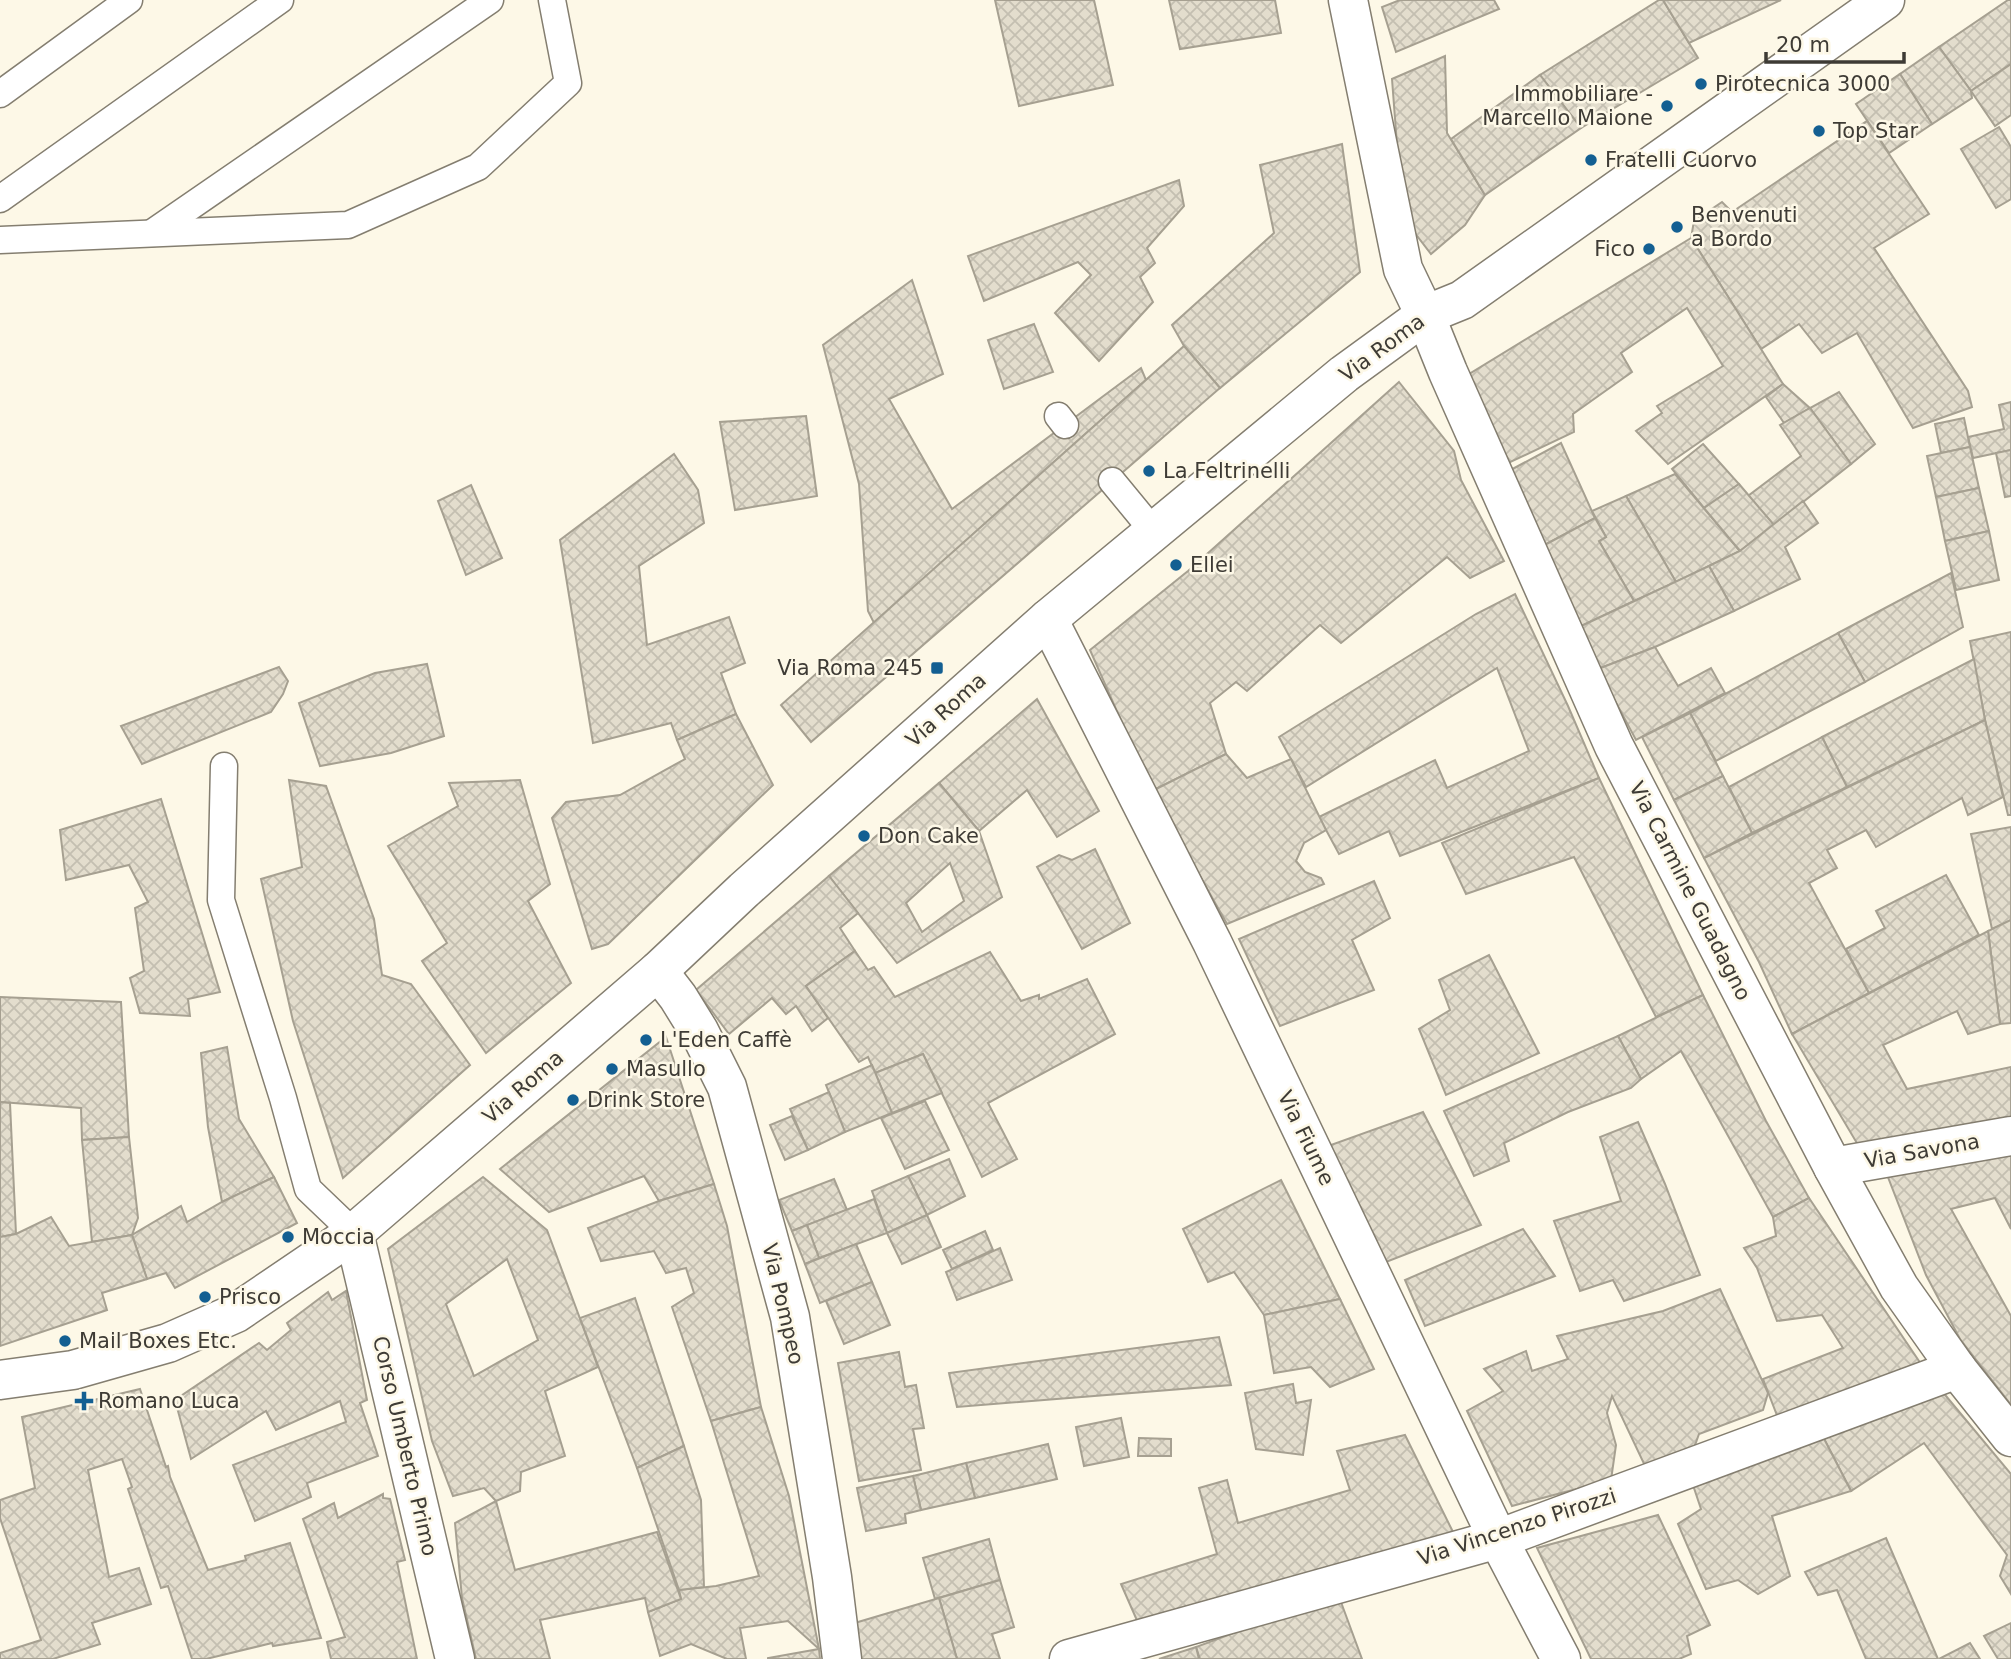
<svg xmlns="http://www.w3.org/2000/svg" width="2011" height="1659" viewBox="0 0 2011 1659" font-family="'DejaVu Sans',sans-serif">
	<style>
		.building { fill: url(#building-cross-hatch); stroke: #a6a091; stroke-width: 2; fill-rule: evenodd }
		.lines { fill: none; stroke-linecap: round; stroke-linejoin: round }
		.lane-casing { stroke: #847e70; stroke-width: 29 }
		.street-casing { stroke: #847e70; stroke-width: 41 }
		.primary-casing { stroke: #847e70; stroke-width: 41 }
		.lane { stroke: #fff; stroke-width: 26 }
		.street { stroke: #fff; stroke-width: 38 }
		.primary { stroke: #fff; stroke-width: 38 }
		.poi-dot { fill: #135f92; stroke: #fdf8e7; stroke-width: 2.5 }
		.labels { text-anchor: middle; stroke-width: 5; stroke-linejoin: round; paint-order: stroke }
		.poi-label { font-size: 21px; fill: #3e3b35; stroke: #fdf8e7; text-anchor: start }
		.street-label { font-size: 21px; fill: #3e3b35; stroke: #fdf8e7 }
	</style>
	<defs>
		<pattern id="building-cross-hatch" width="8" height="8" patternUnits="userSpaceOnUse" patternTransform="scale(1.75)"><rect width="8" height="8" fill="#e3ddcd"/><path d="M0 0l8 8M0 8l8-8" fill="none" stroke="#c4bfb1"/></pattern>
	</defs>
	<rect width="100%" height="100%" fill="#fdf8e7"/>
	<g class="building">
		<path d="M 995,0 L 1094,0 L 1113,85 L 1019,106 Z"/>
		<path d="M 1169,0 L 1275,0 L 1281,33 L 1180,49 Z"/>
		<path d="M 1400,0 L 1494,0 L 1499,9 L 1396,52 L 1382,7 Z"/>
		<path d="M 1659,0 L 1663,0 L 1698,58 L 1581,128 L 1540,75 Z"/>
		<path d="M 1663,0 L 1781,0 L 1689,43 Z"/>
		<path d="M 2008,0 L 2011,0 L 2011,64 L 1971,91 L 1939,47 Z"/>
		<path d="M 1939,47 L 1971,91 L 1972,98 L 1932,124 L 1900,74 Z"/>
		<path d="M 1445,56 L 1447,133 L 1485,195 L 1465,225 L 1431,254 L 1408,224 L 1398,158 L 1392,79 Z"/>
		<path d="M 2011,64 L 2011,115 L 1995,126 L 1971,91 Z"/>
		<path d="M 1900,74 L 1932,124 L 1889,153 L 1856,104 Z"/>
		<path d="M 1540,75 L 1581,128 L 1485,195 L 1451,139 Z"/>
		<path d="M 1867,121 L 1929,214 L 1874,248 L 1968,391 L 1972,407 L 1913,428 L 1857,333 L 1822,353 L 1799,324 L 1761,349 L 1691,238 L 1694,221 L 1722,202 L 1732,212 Z"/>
		<path d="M 1999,127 L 2011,147 L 2011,199 L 1996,208 L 1961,149 Z"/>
		<path d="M 1342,144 L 1360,272 L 1220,388 L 1184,346 L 1172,325 L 1274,233 L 1260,165 Z"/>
		<path d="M 1179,180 L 1184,206 L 1147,248 L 1155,263 L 1140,277 L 1153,302 L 1099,361 L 1055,313 L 1091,275 L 1078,262 L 984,301 L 968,256 Z"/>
		<path d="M 1691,238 L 1783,384 L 1668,464 L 1636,431 L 1662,413 L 1657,406 L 1723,366 L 1687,308 L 1621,353 L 1632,372 L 1573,414 L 1574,432 L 1504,465 L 1466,376 Z"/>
		<path d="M 912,280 L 943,374 L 889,399 L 952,509 L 1141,368 L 1146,380 L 874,623 L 868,611 L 859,484 L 823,345 Z"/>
		<path d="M 1034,324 L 1053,372 L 1004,389 L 988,340 Z"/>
		<path d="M 1184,346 L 1220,388 L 811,742 L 781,705 Z"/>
		<path d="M 1399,382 L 1454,451 L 1461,480 L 1504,561 L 1470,578 L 1447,557 L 1341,643 L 1320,625 L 1247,691 L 1236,682 L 1210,703 L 1226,754 L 1152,791 L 1090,650 L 1188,571 Z"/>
		<path d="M 1783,384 L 1810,408 L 1784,423 L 1766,397 Z"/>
		<path d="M 1839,392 L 1875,444 L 1851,464 L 1810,408 Z"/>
		<path d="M 2011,402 L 2011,450 L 1973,458 L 1968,437 L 2004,429 L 1999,405 Z"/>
		<path d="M 1810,408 L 1851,464 L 1774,525 L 1748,496 L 1801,456 L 1780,425 Z"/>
		<path d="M 806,416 L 817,496 L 735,510 L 720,422 Z"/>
		<path d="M 1964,418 L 1970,447 L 1941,453 L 1935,424 Z"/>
		<path d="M 1561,443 L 1595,518 L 1539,548 L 1505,473 Z"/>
		<path d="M 1703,444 L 1739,484 L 1704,508 L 1672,469 Z"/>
		<path d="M 1970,447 L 1979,488 L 1936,497 L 1927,456 Z"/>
		<path d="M 2011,450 L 2011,496 L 2005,497 L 1996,453 Z"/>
		<path d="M 674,454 L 698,490 L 704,523 L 639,566 L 647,645 L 729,617 L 745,663 L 721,673 L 736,714 L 677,740 L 671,723 L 593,743 L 560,540 Z"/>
		<path d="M 1675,474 L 1740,551 L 1676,582 L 1626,496 Z"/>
		<path d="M 1739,484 L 1774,525 L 1740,551 L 1704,508 Z"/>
		<path d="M 471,485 L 502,558 L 466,575 L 438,501 Z"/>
		<path d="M 1979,488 L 1989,531 L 1945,541 L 1936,497 Z"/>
		<path d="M 1626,496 L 1676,582 L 1634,601 L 1599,541 L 1606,537 L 1592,511 Z"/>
		<path d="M 1803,501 L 1818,523 L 1785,547 L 1800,579 L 1734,611 L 1709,566 L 1740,551 Z"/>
		<path d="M 1595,518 L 1606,537 L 1599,541 L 1634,601 L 1577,628 L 1539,548 Z"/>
		<path d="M 1989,531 L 1999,580 L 1956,590 L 1945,541 Z"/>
		<path d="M 1709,566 L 1734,611 L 1655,647 L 1598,669 L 1577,628 Z"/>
		<path d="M 1951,573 L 1963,627 L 1865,682 L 1838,633 Z"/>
		<path d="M 1515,594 L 1568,706 L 1599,778 L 1400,856 L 1389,831 L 1339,854 L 1319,817 L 1435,760 L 1447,788 L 1529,751 L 1497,668 L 1306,787 L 1279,737 L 1476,614 Z"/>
		<path d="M 2011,632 L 2011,815 L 2008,815 L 1985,720 L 1970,641 Z"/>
		<path d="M 1838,633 L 1865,682 L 1716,761 L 1690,713 Z"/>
		<path d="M 1655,647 L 1678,686 L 1711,668 L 1725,693 L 1636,740 L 1598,669 Z"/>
		<path d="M 1974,659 L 1985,720 L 1847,787 L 1822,737 Z"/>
		<path d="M 427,664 L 444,736 L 391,753 L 320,766 L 299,703 L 375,673 Z"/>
		<path d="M 279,667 L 288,681 L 283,694 L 271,712 L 142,764 L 121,726 Z"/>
		<path d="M 1037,699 L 1099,811 L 1057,837 L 1027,790 L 979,831 L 939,783 Z"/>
		<path d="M 1690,713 L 1723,776 L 1674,800 L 1642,737 Z"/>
		<path d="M 736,714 L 773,785 L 608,944 L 592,949 L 552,818 L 566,802 L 620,795 L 685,759 L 677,740 Z"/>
		<path d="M 1985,720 L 2003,797 L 1968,815 L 1962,798 L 1876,847 L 1866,830 L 1827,850 L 1837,868 L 1809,883 L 1869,993 L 1792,1034 L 1759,962 L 1704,858 Z"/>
		<path d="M 1822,737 L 1847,787 L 1752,833 L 1729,787 Z"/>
		<path d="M 1226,754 L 1247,778 L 1291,759 L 1326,830 L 1304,843 L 1296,861 L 1305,872 L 1321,878 L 1324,884 L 1227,924 L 1152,791 Z"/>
		<path d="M 1723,776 L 1752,833 L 1704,858 L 1674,800 Z"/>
		<path d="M 1599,778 L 1703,995 L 1656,1017 L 1574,857 L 1466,894 L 1442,843 Z"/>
		<path d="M 289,780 L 326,786 L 374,919 L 382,975 L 411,984 L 470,1065 L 343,1178 L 293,1021 L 261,879 L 302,867 Z"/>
		<path d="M 520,780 L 550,884 L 528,901 L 571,983 L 486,1053 L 422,961 L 447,943 L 388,846 L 458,806 L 449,783 Z"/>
		<path d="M 939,783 L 979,831 L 1002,897 L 897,963 L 829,876 ZM 950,863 L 964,901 L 922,932 L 906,903 Z"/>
		<path d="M 161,799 L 220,992 L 188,999 L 190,1016 L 140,1013 L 130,978 L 144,971 L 135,908 L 148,902 L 129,865 L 66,880 L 60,830 Z"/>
		<path d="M 2011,827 L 2011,920 L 1992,929 L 1971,834 Z"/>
		<path d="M 1095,849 L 1130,923 L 1082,949 L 1037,867 L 1059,855 L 1072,860 Z"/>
		<path d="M 1946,875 L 1979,935 L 1869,993 L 1846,949 L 1885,928 L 1876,911 Z"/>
		<path d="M 829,876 L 858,913 L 840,928 L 855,951 L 806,986 L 828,1018 L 812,1031 L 796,1006 L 786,1014 L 772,998 L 729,1034 L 696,990 Z"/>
		<path d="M 1374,881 L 1390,918 L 1352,940 L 1374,990 L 1280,1026 L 1239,939 Z"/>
		<path d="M 2011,920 L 2011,1023 L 2000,1024 L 1988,931 Z"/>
		<path d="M 1988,931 L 2000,1024 L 1968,1034 L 1957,1011 L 1883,1045 L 1907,1089 L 2011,1067 L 2011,1121 L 1861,1150 L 1792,1034 Z"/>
		<path d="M 855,951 L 868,970 L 874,967 L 895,997 L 990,952 L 1021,1001 L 1039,995 L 1039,999 L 1087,979 L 1115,1034 L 988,1103 L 1017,1159 L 982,1177 L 923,1054 L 875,1073 L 868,1057 L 859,1062 L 806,986 Z"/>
		<path d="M 1489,955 L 1539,1053 L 1446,1095 L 1419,1029 L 1450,1010 L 1439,980 Z"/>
		<path d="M 1703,995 L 1766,1121 L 1809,1198 L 1773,1217 L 1681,1051 L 1641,1079 L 1618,1036 Z"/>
		<path d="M 0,997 L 121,1002 L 129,1137 L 82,1140 L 81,1108 L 0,1102 Z"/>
		<path d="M 1618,1036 L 1641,1079 L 1631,1088 L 1568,1112 L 1504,1143 L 1509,1161 L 1474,1176 L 1444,1111 Z"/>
		<path d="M 666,1037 L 714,1184 L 659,1201 L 644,1176 L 549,1212 L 500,1169 Z"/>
		<path d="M 227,1047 L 239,1119 L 274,1177 L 222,1202 L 208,1127 L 201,1053 Z"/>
		<path d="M 923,1054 L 942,1093 L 892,1113 L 875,1073 Z"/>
		<path d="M 872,1065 L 892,1113 L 845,1132 L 826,1085 Z"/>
		<path d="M 829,1092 L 845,1132 L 808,1150 L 790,1109 Z"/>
		<path d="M 925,1101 L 949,1150 L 905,1169 L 881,1118 Z"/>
		<path d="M 0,1102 L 10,1103 L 16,1234 L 0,1237 Z"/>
		<path d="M 1423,1112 L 1481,1225 L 1386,1262 L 1328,1146 Z"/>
		<path d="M 792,1116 L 808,1150 L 785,1160 L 770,1125 Z"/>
		<path d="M 1638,1122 L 1665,1184 L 1700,1275 L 1624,1301 L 1613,1280 L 1580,1291 L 1554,1221 L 1621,1201 L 1600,1137 Z"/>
		<path d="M 129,1137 L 138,1218 L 132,1235 L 92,1242 L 82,1140 Z"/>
		<path d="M 2011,1154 L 2011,1229 L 1995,1198 L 1951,1209 L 2011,1316 L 2011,1405 L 1960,1339 L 1926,1275 L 1886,1172 Z"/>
		<path d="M 949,1159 L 965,1196 L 927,1215 L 908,1176 Z"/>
		<path d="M 908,1176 L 927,1215 L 887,1233 L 872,1191 Z"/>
		<path d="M 274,1177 L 297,1223 L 175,1288 L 166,1273 L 147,1279 L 132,1235 L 181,1206 L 187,1222 L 222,1202 Z"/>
		<path d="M 483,1177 L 547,1230 L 598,1367 L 545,1391 L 565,1456 L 521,1472 L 520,1491 L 496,1501 L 484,1488 L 453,1496 L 432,1441 L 388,1249 ZM 507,1259 L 538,1340 L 474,1376 L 446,1304 Z"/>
		<path d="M 834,1179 L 847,1210 L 792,1231 L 779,1200 Z"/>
		<path d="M 1281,1180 L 1340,1299 L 1264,1315 L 1234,1272 L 1208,1282 L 1183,1229 Z"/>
		<path d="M 714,1184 L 727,1226 L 761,1407 L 711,1421 L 672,1307 L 694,1293 L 686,1268 L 666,1273 L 654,1251 L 601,1261 L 588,1228 L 659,1201 Z"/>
		<path d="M 1809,1198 L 1921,1364 L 1778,1418 L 1763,1379 L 1843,1348 L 1822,1315 L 1777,1321 L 1757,1268 L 1744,1248 L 1776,1236 L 1773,1217 Z"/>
		<path d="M 874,1199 L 887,1233 L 819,1258 L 807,1225 Z"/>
		<path d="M 927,1215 L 941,1247 L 902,1264 L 887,1233 Z"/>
		<path d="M 51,1217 L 69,1246 L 132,1235 L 147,1279 L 102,1293 L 107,1310 L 0,1346 L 0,1237 L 16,1234 Z"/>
		<path d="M 807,1225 L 819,1258 L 805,1264 L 792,1231 Z"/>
		<path d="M 1523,1229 L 1555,1276 L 1425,1326 L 1405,1280 Z"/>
		<path d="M 985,1231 L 993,1250 L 952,1269 L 943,1250 Z"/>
		<path d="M 856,1244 L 872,1282 L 820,1303 L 805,1264 Z"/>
		<path d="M 1000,1248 L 1012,1280 L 957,1300 L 946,1272 Z"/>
		<path d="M 872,1282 L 890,1325 L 844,1344 L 826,1301 Z"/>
		<path d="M 1720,1289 L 1768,1393 L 1763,1410 L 1699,1434 L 1694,1448 L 1646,1468 L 1612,1396 L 1607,1413 L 1616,1445 L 1611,1480 L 1512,1506 L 1467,1411 L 1503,1391 L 1484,1369 L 1526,1351 L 1532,1371 L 1568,1359 L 1557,1336 L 1663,1311 Z"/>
		<path d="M 346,1291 L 367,1400 L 360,1403 L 378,1456 L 307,1483 L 311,1497 L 255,1521 L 233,1465 L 346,1422 L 340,1401 L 276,1430 L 266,1411 L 191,1459 L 175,1400 L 259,1343 L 267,1350 L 291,1330 L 287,1323 L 328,1292 L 332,1300 Z"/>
		<path d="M 635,1298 L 684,1446 L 637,1468 L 580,1318 Z"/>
		<path d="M 1340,1299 L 1374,1369 L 1330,1387 L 1311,1367 L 1274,1373 L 1264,1315 Z"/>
		<path d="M 1219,1337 L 1231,1385 L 957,1407 L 949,1373 Z"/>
		<path d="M 899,1352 L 905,1387 L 916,1385 L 924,1428 L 913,1429 L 921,1470 L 859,1481 L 838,1363 Z"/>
		<path d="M 1293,1384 L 1296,1403 L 1311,1400 L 1303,1455 L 1256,1449 L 1245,1393 Z"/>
		<path d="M 140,1389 L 166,1467 L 168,1466 L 170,1477 L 208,1570 L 246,1560 L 245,1556 L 290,1543 L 321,1638 L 273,1646 L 272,1643 L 206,1659 L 192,1659 L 168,1586 L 161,1588 L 128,1489 L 132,1487 L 122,1459 L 88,1470 L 109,1577 L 139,1568 L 151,1604 L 92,1623 L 100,1644 L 53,1659 L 0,1659 L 0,1653 L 41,1640 L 0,1518 L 0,1500 L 35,1488 L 22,1417 Z"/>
		<path d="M 1941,1390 L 2011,1474 L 2011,1594 L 2000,1576 L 2007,1555 L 1924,1443 L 1851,1491 L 1820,1431 Z"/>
		<path d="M 761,1407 L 789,1496 L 819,1649 L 788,1621 L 740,1628 L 746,1659 L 727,1659 L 691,1644 L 660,1656 L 648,1612 L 681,1599 L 679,1590 L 716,1586 L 759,1576 L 711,1421 Z"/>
		<path d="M 1121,1418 L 1129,1457 L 1084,1466 L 1076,1427 Z"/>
		<path d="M 1820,1431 L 1851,1491 L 1772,1516 L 1790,1576 L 1758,1594 L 1738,1580 L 1706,1589 L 1678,1524 L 1701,1509 L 1693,1485 Z"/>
		<path d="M 1405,1435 L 1453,1532 L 1139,1625 L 1121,1584 L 1217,1554 L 1199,1488 L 1227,1480 L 1238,1523 L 1350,1490 L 1337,1451 Z"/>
		<path d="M 1139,1438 L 1171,1439 L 1171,1456 L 1138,1456 Z"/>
		<path d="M 1048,1444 L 1057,1479 L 975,1498 L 966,1463 Z"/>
		<path d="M 684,1446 L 701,1500 L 704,1587 L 679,1590 L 637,1468 Z"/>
		<path d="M 966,1463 L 975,1498 L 921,1510 L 913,1476 Z"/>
		<path d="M 913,1476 L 921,1510 L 905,1514 L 906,1523 L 866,1531 L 857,1488 Z"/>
		<path d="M 383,1494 L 383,1498 L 390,1499 L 405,1560 L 397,1562 L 417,1659 L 331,1659 L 327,1642 L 345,1637 L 303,1519 L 334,1503 L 338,1518 Z"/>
		<path d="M 496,1501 L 515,1570 L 657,1532 L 681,1599 L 648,1612 L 645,1598 L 540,1620 L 550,1659 L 476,1659 L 462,1598 L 455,1523 Z"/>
		<path d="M 1658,1515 L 1710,1625 L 1687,1636 L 1691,1654 L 1679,1659 L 1591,1659 L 1537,1548 Z"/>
		<path d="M 1886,1538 L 1938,1659 L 1866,1659 L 1837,1590 L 1818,1595 L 1805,1572 Z"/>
		<path d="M 989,1539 L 1000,1580 L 935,1599 L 923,1558 Z"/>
		<path d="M 1000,1580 L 1014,1627 L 992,1634 L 1000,1659 L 957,1659 L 939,1598 Z"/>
		<path d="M 1338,1594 L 1362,1659 L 1200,1659 L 1196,1647 Z"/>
		<path d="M 939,1598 L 957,1659 L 858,1659 L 848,1625 Z"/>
		<path d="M 2011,1623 L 2011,1659 L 1998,1659 L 1984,1636 Z"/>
		<path d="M 1970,1643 L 1980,1659 L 1939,1659 Z"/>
		<path d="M 1196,1647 L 1199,1659 L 1159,1659 Z"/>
		<path d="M 819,1649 L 820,1659 L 768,1659 L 768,1658 Z"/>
	</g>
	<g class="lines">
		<g class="lane-casing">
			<g id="lane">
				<path d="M 0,94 L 129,0"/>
				<path d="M 0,199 L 280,0"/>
				<path d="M 152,233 L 490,0"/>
				<path d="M 0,240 L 348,225 L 478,167 L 568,83 L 552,0"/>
				<path d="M 1058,416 L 1065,425"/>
				<path d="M 1112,481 L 1154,532"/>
				<path d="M 224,766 L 221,900 L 283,1098 L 308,1189 L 354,1233"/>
			</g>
		</g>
		<g class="street-casing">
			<g id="street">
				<path d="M 1348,0 L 1403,269 L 1425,315 L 1448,372 L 1614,746 L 1833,1167 L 1899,1287 L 1957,1369 L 2011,1437"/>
				<path d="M 1048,619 L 1212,942 L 1498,1539 L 1561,1659"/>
				<path d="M 658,971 L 678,997 L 699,1031 L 727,1087 L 790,1317 L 832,1577 L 842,1659"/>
				<path d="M 1833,1167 L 2011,1136"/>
				<path d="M 354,1233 L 455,1659"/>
				<path d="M 1069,1659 L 1498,1539 L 1957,1369"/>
			</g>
		</g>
		<g class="primary-casing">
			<path id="primary" d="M 0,1380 L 73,1370 L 168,1343 L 236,1313 L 354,1233 L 658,971 L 744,890 L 1048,619 L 1344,374 L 1425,315 L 1462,300 L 1885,0"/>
		</g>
		<use href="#lane" class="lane"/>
		<use href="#street" class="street"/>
		<use href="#primary" class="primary"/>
	</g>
	<g class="poi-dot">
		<circle cx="1701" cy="84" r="7"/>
		<circle cx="1667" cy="106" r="7"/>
		<circle cx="1819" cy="131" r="7"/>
		<circle cx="1591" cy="160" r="7"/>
		<circle cx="1677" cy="227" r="7"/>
		<circle cx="1649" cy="249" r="7"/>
		<circle cx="1149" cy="471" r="7"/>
		<circle cx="1176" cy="565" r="7"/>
		<rect x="930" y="661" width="14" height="14" rx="3.5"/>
		<circle cx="864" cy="836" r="7"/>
		<circle cx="646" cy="1040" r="7"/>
		<circle cx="612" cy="1069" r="7"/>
		<circle cx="573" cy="1100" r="7"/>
		<circle cx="288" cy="1237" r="7"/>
		<circle cx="205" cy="1297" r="7"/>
		<circle cx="65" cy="1341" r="7"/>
		<path d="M80.5 1390.5h7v7h7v7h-7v7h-7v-7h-7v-7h7z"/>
	</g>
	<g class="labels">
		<g class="poi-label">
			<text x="1715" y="91">Pirotecnica 3000</text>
			<text x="1653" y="101" text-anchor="end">Immobiliare -<tspan x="1653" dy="24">Marcello Maione</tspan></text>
			<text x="1833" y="138">Top Star</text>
			<text x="1605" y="167">Fratelli Cuorvo</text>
			<text x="1691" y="222">Benvenuti<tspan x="1691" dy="24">a Bordo</tspan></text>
			<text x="1635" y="256" text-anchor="end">Fico</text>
			<text x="1163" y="478">La Feltrinelli</text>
			<text x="1190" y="572">Ellei</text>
			<text x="923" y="675" text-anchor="end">Via Roma 245</text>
			<text x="878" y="843">Don Cake</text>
			<text x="660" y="1047">L'Eden Caffè</text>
			<text x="626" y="1076">Masullo</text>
			<text x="587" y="1107">Drink Store</text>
			<text x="302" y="1244">Moccia</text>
			<text x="219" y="1304">Prisco</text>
			<text x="79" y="1348">Mail Boxes Etc.</text>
			<text x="98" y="1408">Romano Luca</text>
		</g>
		<g class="street-label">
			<text transform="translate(1382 348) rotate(-36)" y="7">Via Roma</text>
			<text transform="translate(946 710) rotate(-42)" y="7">Via Roma</text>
			<text transform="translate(1690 891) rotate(63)" y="7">Via Carmine Guadagno</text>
			<text transform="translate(523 1087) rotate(-41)" y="7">Via Roma</text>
			<text transform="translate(1306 1138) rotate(64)" y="7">Via Fiume</text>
			<text transform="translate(1922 1151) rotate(-10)" y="7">Via Savona</text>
			<text transform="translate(783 1304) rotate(77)" y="7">Via Pompeo</text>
			<text transform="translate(405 1446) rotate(77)" y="7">Corso Umberto Primo</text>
			<text transform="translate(1517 1527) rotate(-18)" y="7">Via Vincenzo Pirozzi</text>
		</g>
	</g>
	<path d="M1766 52v10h138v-10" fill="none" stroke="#3e3b35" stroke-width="3.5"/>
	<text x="1776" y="52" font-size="21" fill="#3e3b35" stroke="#fdf8e7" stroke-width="5" paint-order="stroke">20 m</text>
</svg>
